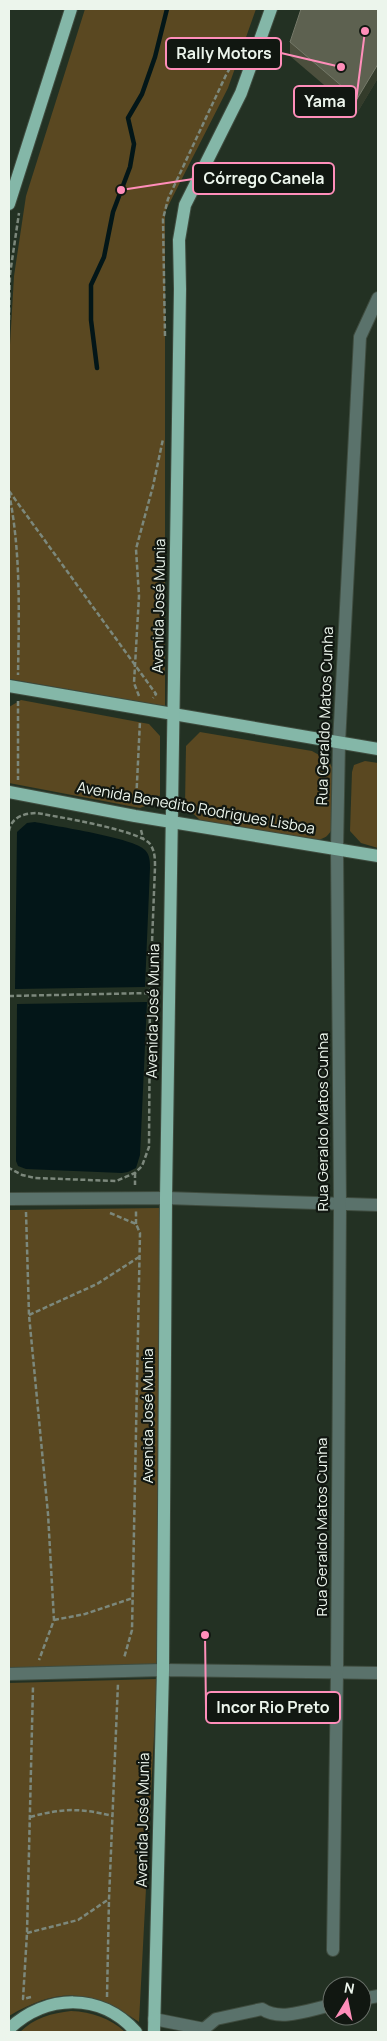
<svg xmlns="http://www.w3.org/2000/svg" width="387" height="2041" viewBox="0 0 387 2041" font-family="Manrope,sans-serif">
	<style>
		.green { fill: #5a4821 }
		.water { fill: #031618 }
		.lines { fill: none; stroke-linecap: round; stroke-linejoin: round }
		.stream { stroke: #031618; stroke-width: 4.5 }
		.minor-casing { stroke: #3f4c3f; stroke-width: 14 }
		.major-casing { stroke: #3f4c3f; stroke-width: 14 }
		.path { stroke: #7c887c; stroke-width: 2.5; stroke-dasharray: 5 2.5; stroke-linecap: butt }
		.minor { stroke: #5a726b; stroke-width: 12 }
		.major { stroke: #84b7a8; stroke-width: 12 }
		.wall { fill: #4c4f3d }
		.shaded-wall { fill: #343c2b }
		.building { fill: #5d6150; stroke: #747868 }
		.labels { text-anchor: middle; stroke-width: 4.5; stroke-linejoin: round; paint-order: stroke }
		.street-label { font-size: 15px; fill: #ecf5ec; stroke: #111711 }
		.leader { fill: none; stroke: #ff8eba; stroke-width: 2 }
		.callout-dot { fill: #ff8eba; stroke: #111711; stroke-width: 2 }
		.callout { fill: #111711; stroke: #ff8eba; stroke-width: 2 }
		.callout-label { font-size: 16px; text-anchor: middle; font-weight: bold; fill: #ecf5ec }
	</style>
	<rect width="100%" height="100%" fill="#233123"/>
	<g class="green">
		<path d="M 85,9 L 256,9 L 228,88 L 165,212 L 165,706 L 9,679 L 9,362 L 14,276 L 26,196 Z"/>
		<path d="M 21,700 L 149,724 L 160,736 L 160,795 L 156,802 L 140,808 L 9,783 L 9,707 Z"/>
		<path d="M 200,732 L 312,751 L 328,760 L 334,771 L 333,828 C 328,836 325,839 316,840 L 200,820 L 185,806 L 186,746 Z"/>
		<path d="M 365,761 L 378,763 L 378,848 L 361,843 L 350,831 L 352,772 L 354,765 Z"/>
		<path d="M 160,1208 L 157,1665 L 9,1670 L 9,1210 Z"/>
		<path d="M 157,1679 L 139,2022 C 91,1990 60,1986 9,2016 L 9,1683 Z"/>
		<path d="M 71,2011 C 92,2012 110,2018 125,2032 L 20,2032 C 34,2018 52,2013 71,2011 Z"/>
	</g>
	<g class="water">
		<path d="M 35,822 C 54,826 135,838 145,850 C 150,855 150,862 150,868 L 145,987 L 15,989 L 17,832 L 27,823 Z"/>
		<path d="M 147,1002 L 140,1155 L 136,1168 L 128,1172 L 122,1173 L 26,1169 L 18,1166 L 16,1161 L 17,1004 Z"/>
	</g>
	<g class="lines">
		<path class="stream" d="M 97,368 L 91,320 L 91,285 L 104,257 L 113,212 L 130,167 L 134,144 L 128,118 L 142,94 L 155,57 L 167,9"/>
		<g class="minor-casing">
			<g id="minor">
				<path d="M 9,1199 L 166,1198 L 378,1205"/>
				<path d="M 9,1674 L 163,1670 L 378,1673"/>
				<path d="M 333,1950 L 337,1672 L 340,1205 L 337,849 L 339,743 L 360,337 L 378,298"/>
				<path d="M 362,1999 L 378,1996"/>
				<path d="M 154,2019 L 204,2029"/>
				<path d="M 205,2032 L 204,2029 L 216,2019 L 262,2009 C 281,2022 311,2009 332,2005"/>
			</g>
		</g>
		<g class="major-casing">
			<g id="major">
				<path d="M 9,204 L 71,9"/>
				<path d="M 9,686 L 378,749"/>
				<path d="M 9,792 L 135,816 L 378,856"/>
				<path d="M 9,2029 C 46,1994 101,1992 136,2032"/>
				<path d="M 154,2032 L 163,1670 L 166,1198 L 180,289 L 179,240 L 185,205 L 241,93 L 271,9"/>
			</g>
		</g>
		<g class="path">
			<path d="M 9,320 L 10,274 L 19,213"/>
			<path d="M 165,336 L 163,219 L 168,199 L 226,75 L 243,45"/>
			<path d="M 9,491 L 156,694 L 153,698"/>
			<path d="M 9,493 C 21,553 19,614 18,675"/>
			<path d="M 139,696 L 134,683 L 139,596 L 136,549 L 153,486 L 163,439"/>
			<path d="M 18,701 L 18,780"/>
			<path d="M 136,803 L 140,721"/>
			<path d="M 141,830 L 143,838"/>
			<path d="M 9,831 C 11,817 25,813 37,813 C 58,817 139,830 150,844 C 155,851 155,859 155,867 L 150,993 L 149,1147 L 142,1166 L 135,1173 L 116,1181 L 35,1178 L 22,1175 L 9,1168"/>
			<path d="M 9,996 L 150,993"/>
			<path d="M 135,1173 L 135,1185"/>
			<path d="M 26,1212 L 29,1315 L 48,1514 L 54,1620 L 39,1660"/>
			<path d="M 110,1213 L 136,1224 L 140,1233 L 132,1630 L 124,1658"/>
			<path d="M 136,1224 L 136,1210"/>
			<path d="M 29,1315 L 97,1284 L 139,1257"/>
			<path d="M 54,1620 L 85,1614 L 133,1598"/>
			<path d="M 30,1817 C 63,1808 80,1808 113,1816"/>
			<path d="M 27,1933 L 78,1920 L 109,1899"/>
			<path d="M 31,1997 L 23,1999 L 27,1933 L 33,1686"/>
			<path d="M 107,1997 L 109,1899 L 118,1683"/>
		</g>
		<use href="#minor" class="minor"/>
		<use href="#major" class="major"/>
	</g>
	<path class="wall" d="M 378,9 L 378,78 L 357,113 L 290,56 L 290,42 Z"/>
	<path class="shaded-wall" d="M 378,64 L 378,78 L 357,113 L 357,99 Z"/>
	<path class="building" d="M 301,9 L 378,9 L 378,64 L 357,99 L 290,42 Z"/>
	<g class="labels">
		<g class="street-label">
			<text transform="translate(159 606) rotate(-89)" y="5">Avenida José Munia</text>
			<text transform="translate(325 716) rotate(-88)" y="5">Rua Geraldo Matos Cunha</text>
			<text transform="translate(196 808) rotate(10)" y="5">Avenida Benedito Rodrigues Lisboa</text>
			<text transform="translate(153 1011) rotate(-89)" y="5">Avenida José Munia</text>
			<text transform="translate(323 1122) rotate(-90)" y="5">Rua Geraldo Matos Cunha</text>
			<text transform="translate(148 1416) rotate(-90)" y="5">Avenida José Munia</text>
			<text transform="translate(322 1527) rotate(-90)" y="5">Rua Geraldo Matos Cunha</text>
			<text transform="translate(143 1820) rotate(-89)" y="5">Avenida José Munia</text>
		</g>
	</g>
	<path class="leader" d="M341 67L281 53M365 31L356 101M121 190L193 179M205 1635L206 1708"/>
	<g class="callout-dot">
		<circle cx="341" cy="67" r="5"/>
		<circle cx="365" cy="31" r="5"/>
		<circle cx="121" cy="190" r="5"/>
		<circle cx="205" cy="1635" r="5"/>
	</g>
	<g class="callout">
		<rect x="166" y="38" width="115" height="31" rx="5"/>
		<rect x="294" y="86" width="62" height="31" rx="5"/>
		<rect x="193" y="163" width="141" height="31" rx="5"/>
		<rect x="206" y="1692" width="134" height="31" rx="5"/>
	</g>
	<g class="callout-label">
		<text x="224" y="59">Rally Motors</text>
		<text x="325" y="107">Yama</text>
		<text x="264" y="184">Córrego Canela</text>
		<text x="273" y="1713">Incor Rio Preto</text>
	</g>
	<rect width="387" height="2041" fill="none" stroke="#ecf5ec" stroke-width="20"/>
	<g transform="translate(347 2001) rotate(10)"><circle r="24" fill="#111711" stroke="#697069"/>
	<path d="M0-4L9 19L0 12L-9 19Z" fill="#ff8eba"/>
	<text y="-8" font-size="14" font-weight="bold" text-anchor="middle" fill="#ecf5ec">N</text>
	</g>
</svg>
